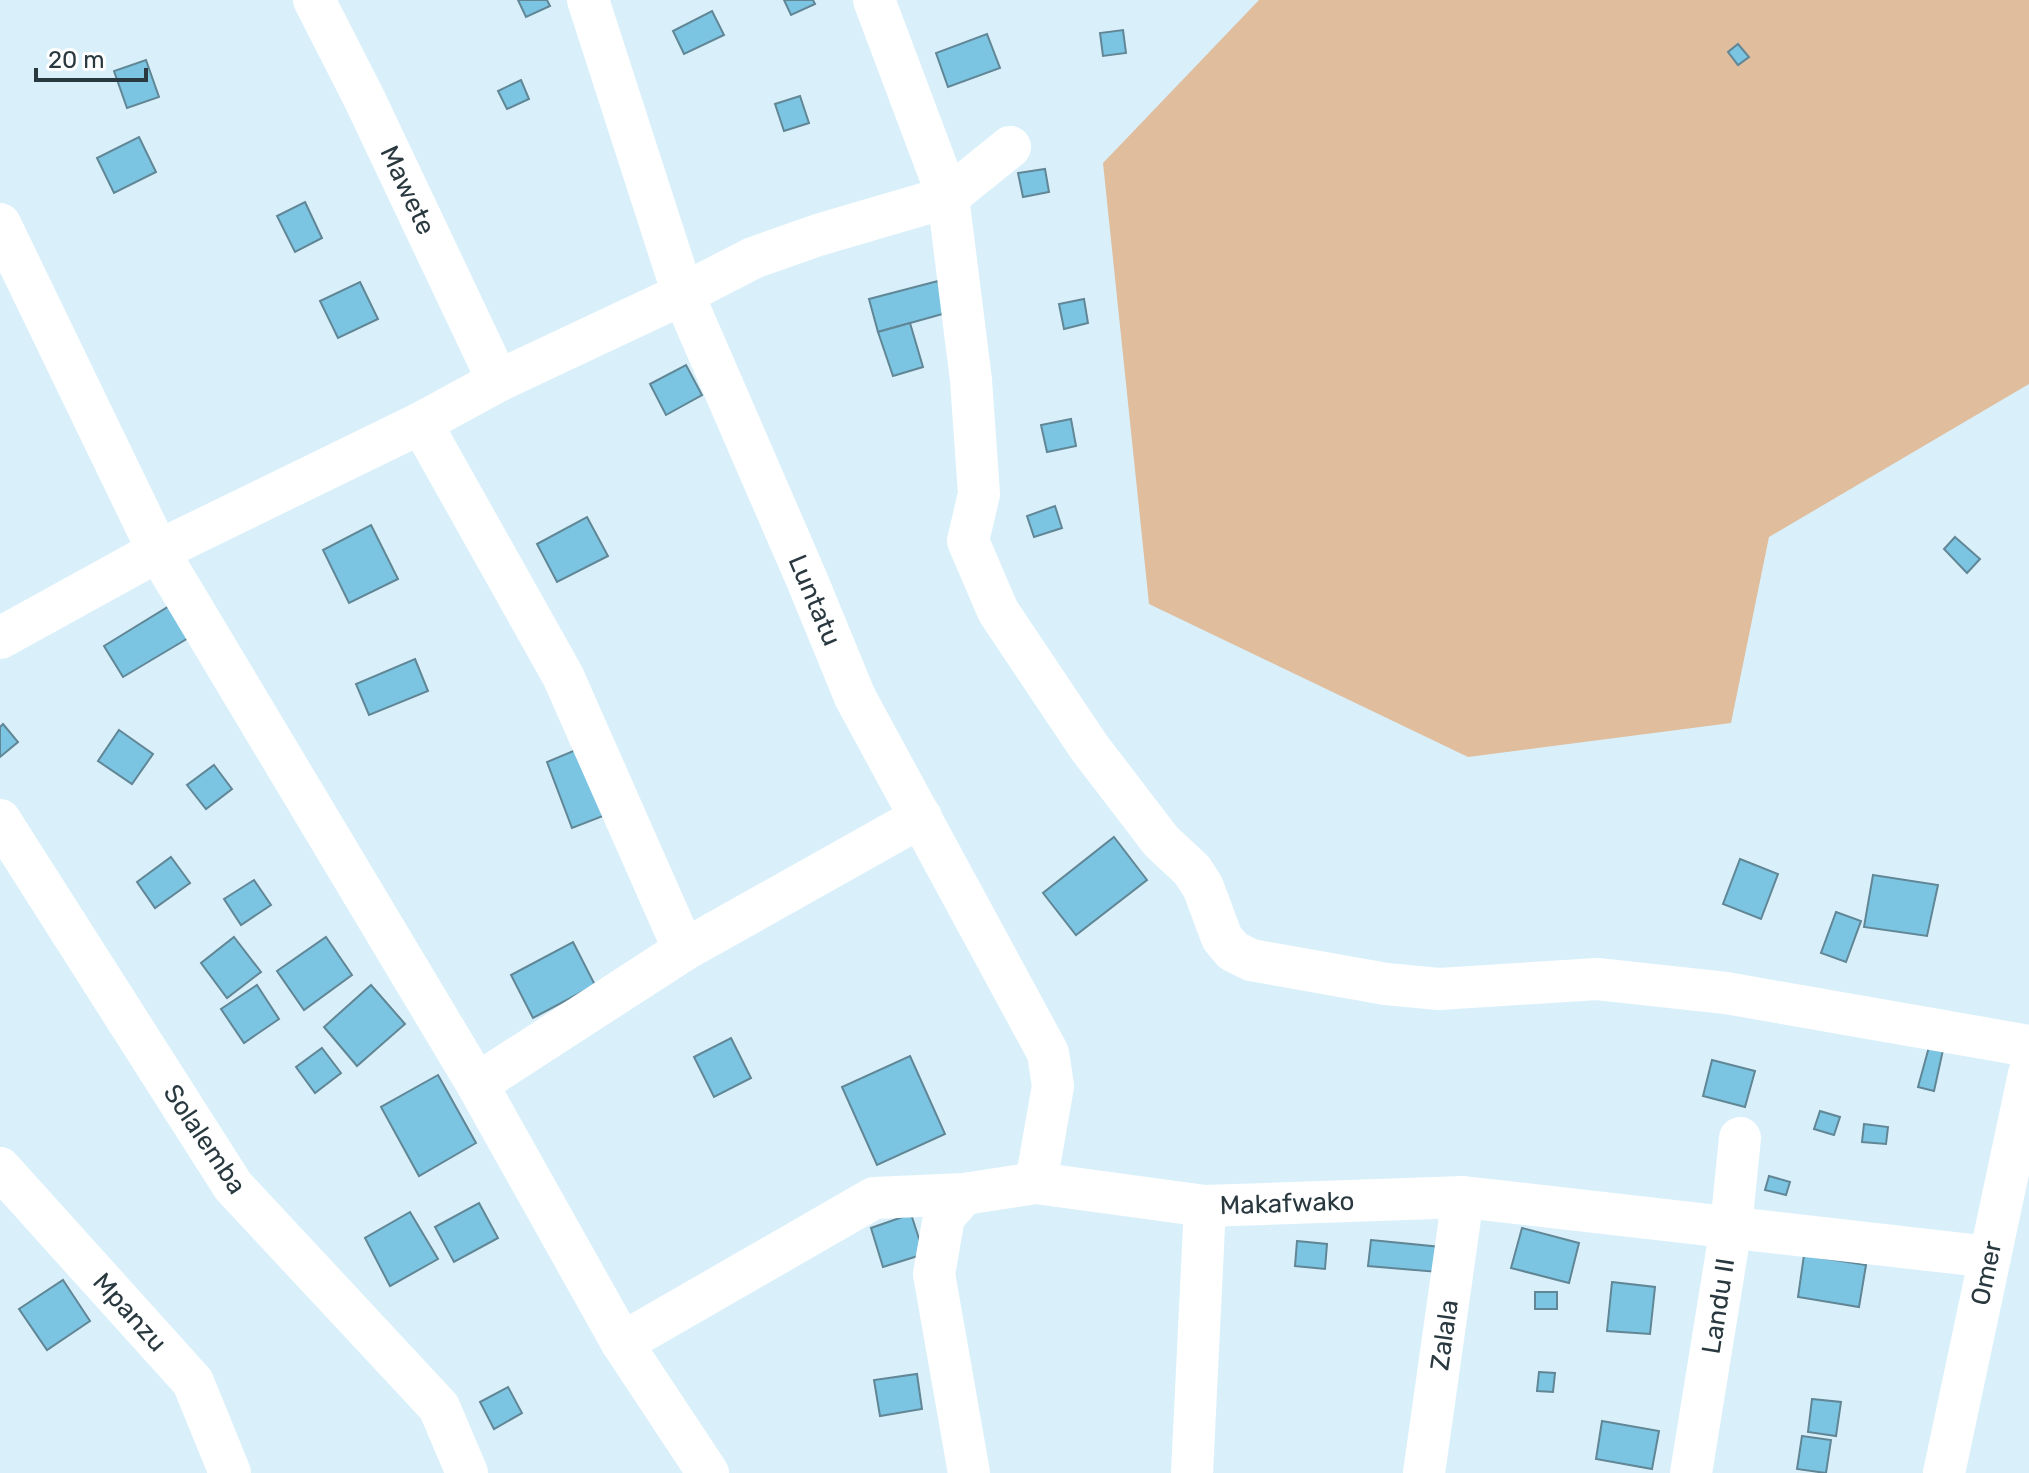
<svg xmlns="http://www.w3.org/2000/svg" width="2029" height="1473" viewBox="0 0 2029 1473" font-family="Rubik,sans-serif">
	<style>
		.green { fill: #dfbd9d }
		.building { fill: #7bc5e3; stroke: #618695; stroke-width: 2 }
		.lines { fill: none; stroke-linecap: round; stroke-linejoin: round }
		.minor { stroke: #fff; stroke-width: 42 }
		.labels { text-anchor: middle; stroke-width: 6; stroke-linejoin: round; paint-order: stroke }
		.street-label { font-size: 26px; fill: #29393f; stroke: #fff }
	</style>
	<rect width="100%" height="100%" fill="#d9f0fb"/>
	<path class="green" d="M 1259,0 L 2029,0 L 2029,384 L 1769,537 L 1731,723 L 1468,757 L 1149,604 L 1103,163 Z"/>
	<g class="building">
		<path d="M 518,0 L 547,0 L 550,6 L 526,17 Z"/>
		<path d="M 784,0 L 813,0 L 815,4 L 791,15 Z"/>
		<path d="M 712,11 L 724,35 L 684,54 L 673,31 Z"/>
		<path d="M 1123,30 L 1126,53 L 1103,56 L 1100,33 Z"/>
		<path d="M 987,34 L 1000,68 L 948,87 L 936,53 Z"/>
		<path d="M 1738,44 L 1749,57 L 1738,65 L 1728,52 Z"/>
		<path d="M 146,60 L 159,97 L 127,108 L 114,71 Z"/>
		<path d="M 521,80 L 529,99 L 507,109 L 498,91 Z"/>
		<path d="M 800,96 L 809,123 L 784,131 L 775,104 Z"/>
		<path d="M 139,137 L 156,172 L 114,193 L 97,158 Z"/>
		<path d="M 1045,169 L 1049,192 L 1023,197 L 1018,173 Z"/>
		<path d="M 305,202 L 322,238 L 295,252 L 277,216 Z"/>
		<path d="M 938,281 L 946,313 L 878,332 L 869,299 Z"/>
		<path d="M 360,282 L 378,319 L 338,338 L 320,301 Z"/>
		<path d="M 1084,299 L 1088,323 L 1064,329 L 1059,304 Z"/>
		<path d="M 910,323 L 923,367 L 893,376 L 878,332 Z"/>
		<path d="M 686,365 L 702,395 L 666,415 L 650,384 Z"/>
		<path d="M 1071,419 L 1076,446 L 1047,452 L 1041,425 Z"/>
		<path d="M 1055,506 L 1062,528 L 1034,537 L 1027,516 Z"/>
		<path d="M 587,517 L 608,556 L 557,582 L 537,544 Z"/>
		<path d="M 371,525 L 398,579 L 349,603 L 323,550 Z"/>
		<path d="M 1955,537 L 1980,559 L 1967,573 L 1944,549 Z"/>
		<path d="M 171,605 L 190,637 L 123,677 L 104,646 Z"/>
		<path d="M 415,659 L 428,691 L 369,715 L 356,684 Z"/>
		<path d="M 3,724 L 18,742 L 0,757 L 0,727 Z"/>
		<path d="M 119,730 L 153,754 L 132,784 L 98,761 Z"/>
		<path d="M 578,749 L 603,816 L 572,828 L 547,762 Z"/>
		<path d="M 214,765 L 232,789 L 206,809 L 187,785 Z"/>
		<path d="M 1114,837 L 1147,880 L 1076,935 L 1043,893 Z"/>
		<path d="M 171,857 L 190,883 L 155,908 L 137,882 Z"/>
		<path d="M 1740,859 L 1778,874 L 1761,919 L 1723,904 Z"/>
		<path d="M 1873,875 L 1938,885 L 1927,936 L 1864,927 Z"/>
		<path d="M 254,880 L 271,905 L 241,925 L 224,899 Z"/>
		<path d="M 1836,912 L 1861,921 L 1846,962 L 1821,953 Z"/>
		<path d="M 234,937 L 261,972 L 227,998 L 201,963 Z"/>
		<path d="M 326,937 L 352,975 L 304,1010 L 277,971 Z"/>
		<path d="M 573,942 L 595,985 L 533,1018 L 511,975 Z"/>
		<path d="M 257,985 L 279,1019 L 244,1043 L 221,1009 Z"/>
		<path d="M 371,985 L 405,1024 L 357,1066 L 324,1027 Z"/>
		<path d="M 731,1038 L 751,1078 L 714,1097 L 694,1057 Z"/>
		<path d="M 1929,1047 L 1943,1050 L 1934,1091 L 1918,1087 Z"/>
		<path d="M 322,1048 L 341,1073 L 315,1093 L 296,1067 Z"/>
		<path d="M 910,1056 L 945,1134 L 877,1165 L 842,1087 Z"/>
		<path d="M 1712,1060 L 1755,1071 L 1745,1107 L 1703,1096 Z"/>
		<path d="M 438,1075 L 476,1143 L 419,1176 L 381,1107 Z"/>
		<path d="M 1820,1111 L 1840,1117 L 1834,1135 L 1814,1129 Z"/>
		<path d="M 1864,1124 L 1888,1127 L 1886,1144 L 1862,1142 Z"/>
		<path d="M 1769,1176 L 1790,1182 L 1786,1195 L 1765,1190 Z"/>
		<path d="M 479,1203 L 498,1238 L 454,1262 L 435,1227 Z"/>
		<path d="M 410,1212 L 438,1259 L 390,1286 L 365,1238 Z"/>
		<path d="M 911,1214 L 924,1254 L 883,1267 L 871,1228 Z"/>
		<path d="M 1522,1228 L 1579,1243 L 1569,1283 L 1511,1268 Z"/>
		<path d="M 1371,1240 L 1441,1247 L 1438,1272 L 1368,1266 Z"/>
		<path d="M 1297,1241 L 1327,1244 L 1325,1269 L 1295,1266 Z"/>
		<path d="M 1804,1255 L 1866,1265 L 1859,1307 L 1798,1297 Z"/>
		<path d="M 63,1280 L 90,1321 L 47,1350 L 19,1309 Z"/>
		<path d="M 1612,1282 L 1655,1287 L 1650,1334 L 1607,1331 Z"/>
		<rect x="1535" y="1292" width="22" height="17"/>
		<path d="M 1539,1372 L 1555,1373 L 1553,1392 L 1537,1391 Z"/>
		<path d="M 917,1374 L 922,1409 L 880,1416 L 874,1380 Z"/>
		<path d="M 508,1387 L 522,1413 L 494,1429 L 480,1402 Z"/>
		<path d="M 1812,1399 L 1841,1402 L 1836,1436 L 1808,1432 Z"/>
		<path d="M 1602,1421 L 1659,1431 L 1652,1469 L 1596,1459 Z"/>
		<path d="M 1802,1436 L 1831,1440 L 1826,1473 L 1797,1469 Z"/>
	</g>
	<g class="lines">
		<g class="minor">
			<path d="M 314,0 L 364,98 L 498,381"/>
			<path d="M 588,0 L 683,294 L 807,580 L 855,697 L 1048,1053 L 1053,1086 L 1036,1183"/>
			<path d="M 874,0 L 948,197 L 971,380 L 979,494 L 968,541 L 998,611 L 1089,747 L 1161,841 L 1192,870 L 1203,887 L 1222,938 L 1233,951 L 1251,960 L 1279,965 L 1386,984 L 1439,989 L 1597,979 L 1726,993 L 2029,1046"/>
			<path d="M 0,224 L 158,551 L 477,1084 L 622,1343 L 708,1473"/>
			<path d="M 421,423 L 563,676 L 684,950"/>
			<path d="M 0,638 L 158,551 L 421,423 L 498,381 L 683,294 L 753,258 L 818,235 L 948,197 L 1010,147"/>
			<path d="M 0,820 L 233,1186 L 439,1407 L 467,1473"/>
			<path d="M 477,1084 L 684,950 L 921,817"/>
			<path d="M 0,1168 L 193,1382 L 230,1473"/>
			<path d="M 964,1194 L 944,1217 L 934,1274 L 969,1473"/>
			<path d="M 622,1343 L 874,1198 L 964,1194 L 1036,1183 L 1205,1206 L 1463,1197 L 1990,1257"/>
			<path d="M 1192,1473 L 1205,1206"/>
			<path d="M 1424,1473 L 1463,1197"/>
			<path d="M 1691,1473 L 1731,1227 L 1740,1138"/>
			<path d="M 1944,1473 L 2029,1074"/>
		</g>
	</g>
	<g class="labels">
		<g class="street-label">
			<text transform="translate(408 190) rotate(65)" y="9">Mawete</text>
			<text transform="translate(815 600) rotate(67)" y="9">Luntatu</text>
			<text transform="translate(205 1139) rotate(56)" y="9">Solalemba</text>
			<text transform="translate(1287 1203) rotate(-2)" y="9">Makafwako</text>
			<text transform="translate(1986 1273) rotate(-78)" y="9">Omer</text>
			<text transform="translate(1718 1306) rotate(-81)" y="9">Landu II</text>
			<text transform="translate(130 1312) rotate(48)" y="9">Mpanzu</text>
			<text transform="translate(1444 1335) rotate(-82)" y="9">Zalala</text>
		</g>
	</g>
	<path d="M36 68v12h110v-12" fill="none" stroke="#29393f" stroke-width="4"/>
	<text x="48" y="68" font-size="24" fill="#29393f" stroke="#ffffff" stroke-width="6" paint-order="stroke">20 m</text>
</svg>
